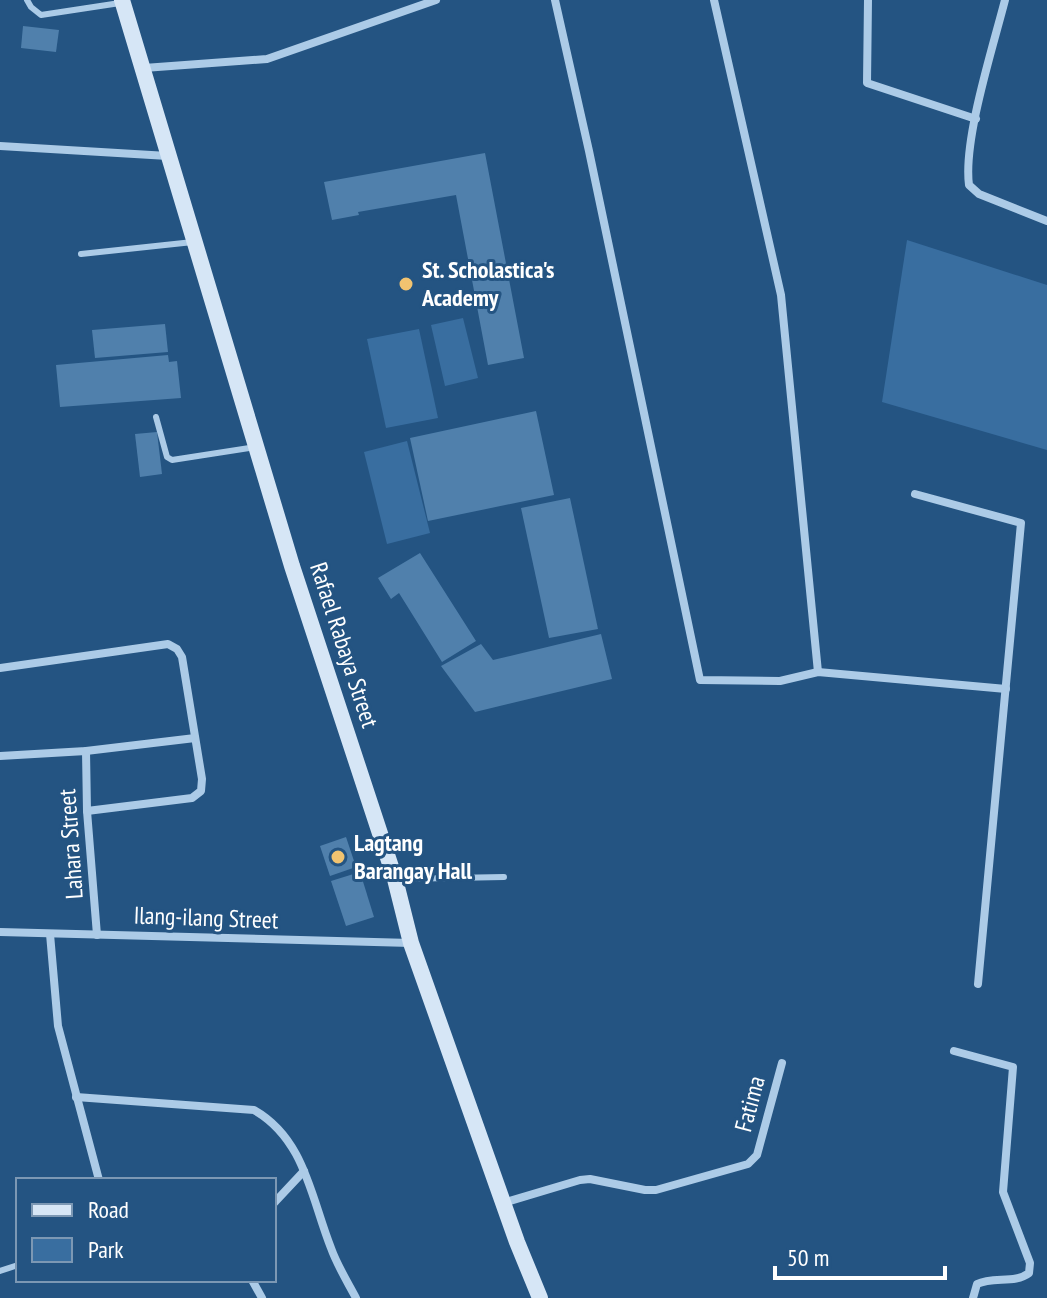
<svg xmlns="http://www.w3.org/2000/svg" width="1047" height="1298" viewBox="0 0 1047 1298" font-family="'PT Sans Narrow',sans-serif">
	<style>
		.green { fill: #396ea0 }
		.building { fill: #5080ac }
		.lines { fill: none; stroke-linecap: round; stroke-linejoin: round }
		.lane { stroke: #accbe7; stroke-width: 6 }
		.street { stroke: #accbe7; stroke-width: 8 }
		.secondary { stroke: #d6e6f6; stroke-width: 16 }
		.poi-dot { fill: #f1c370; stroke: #245482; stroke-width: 3 }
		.labels { text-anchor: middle; stroke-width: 6; stroke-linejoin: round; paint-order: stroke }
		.poi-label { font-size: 24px; font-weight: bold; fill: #fff; stroke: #245482; text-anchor: start }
		.street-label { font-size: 24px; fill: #fff; stroke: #245482 }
	</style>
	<rect width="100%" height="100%" fill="#245482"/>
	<g class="green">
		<path d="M 907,240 L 1047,285 L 1047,450 L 882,402 Z"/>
		<path d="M 463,318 L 478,378 L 445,386 L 431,325 Z"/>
		<path d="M 419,329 L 438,418 L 386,428 L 367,339 Z"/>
		<path d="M 407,441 L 430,533 L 387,544 L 364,452 Z"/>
	</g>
	<g class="building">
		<path d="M 23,26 L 59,30 L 56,52 L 21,48 Z"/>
		<path d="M 485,153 L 524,358 L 488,365 L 456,195 L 358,212 L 359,215 L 332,220 L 324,182 Z"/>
		<path d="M 165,324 L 168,352 L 95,358 L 92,330 Z"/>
		<path d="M 168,355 L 169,362 L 177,361 L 181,398 L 60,407 L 56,365 Z"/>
		<path d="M 536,411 L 554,495 L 428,521 L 410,438 Z"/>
		<path d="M 157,432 L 162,474 L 140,477 L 135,434 Z"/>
		<path d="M 570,498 L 598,629 L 549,638 L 521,508 Z"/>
		<path d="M 420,553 L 476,641 L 442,662 L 399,593 L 391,599 L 378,578 Z"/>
		<path d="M 601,634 L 612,679 L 475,712 L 441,666 L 481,644 L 493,660 Z"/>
		<path d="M 346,837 L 356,867 L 330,876 L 320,846 Z"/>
		<path d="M 360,872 L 374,917 L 346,926 L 331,881 Z"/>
	</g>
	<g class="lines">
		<g class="lane">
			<path d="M 27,0 L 31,7 L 41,15 L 120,3"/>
			<path d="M 81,254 L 193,242"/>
			<path d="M 156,417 L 167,457 L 172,460 L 256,447"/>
			<path d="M 398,879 L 504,877"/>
			<path d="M 0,1271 L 18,1265"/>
		</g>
		<g class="street">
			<path d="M 555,0 L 589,151 L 700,680 L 780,681 L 818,672 L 1006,689"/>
			<path d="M 714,0 L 781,295 L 818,672"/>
			<path d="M 868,0 L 867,83 L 976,119"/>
			<path d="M 1005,0 C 993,47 963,140 969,185 L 979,194 L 1047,221"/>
			<path d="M 144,68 L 267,59 L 436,0"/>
			<path d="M 0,146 L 168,156"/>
			<path d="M 915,494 L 1021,523 L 978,984"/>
			<path d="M 0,668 L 168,644 L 177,649 L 182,657 L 202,779 L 201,791 L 192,798 L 87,811"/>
			<path d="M 86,751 L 87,811 L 97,935"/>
			<path d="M 0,756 L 86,751 L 195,738"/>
			<path d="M 0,932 L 411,943"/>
			<path d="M 50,934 L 58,1026 L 99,1180"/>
			<path d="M 954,1051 L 1013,1067 L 1003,1192 L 1030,1263 L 1029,1273 C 1015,1284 993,1276 977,1284 L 973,1298"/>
			<path d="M 76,1097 L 254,1110 C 305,1139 311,1198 331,1248 C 337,1265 347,1281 356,1298"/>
			<path d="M 274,1203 L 304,1171"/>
			<path d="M 503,1203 L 580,1180 L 590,1179 L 645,1190 L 656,1190 L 748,1164 L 757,1155 L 782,1063"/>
			<path d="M 252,1280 L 262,1298"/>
		</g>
		<path class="secondary" d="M 122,0 L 292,566 L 395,879 L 411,943 L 517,1242 L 540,1298"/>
	</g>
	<g class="poi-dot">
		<circle cx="406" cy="284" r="8"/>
		<circle cx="338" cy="857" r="8"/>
	</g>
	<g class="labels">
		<g class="poi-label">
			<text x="422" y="278">St. Scholastica's<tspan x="422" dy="28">Academy</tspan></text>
			<text x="354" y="851">Lagtang<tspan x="354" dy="28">Barangay Hall</tspan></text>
		</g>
		<g class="street-label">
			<text transform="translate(344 645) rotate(72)" y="8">Rafael Rabaya Street</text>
			<text transform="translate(71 844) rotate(-94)" y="8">Lahara Street</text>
			<text transform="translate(206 918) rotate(2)" y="8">Ilang-ilang Street</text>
			<text transform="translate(750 1104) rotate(-75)" y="8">Fatima</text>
		</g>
	</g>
	<rect x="16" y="1178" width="260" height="104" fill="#245482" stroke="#7c98b4" stroke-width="2"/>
	<rect x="32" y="1204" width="40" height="12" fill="#d6e6f6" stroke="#7c98b4" stroke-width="2"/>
	<text x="88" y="1218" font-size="24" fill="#ffffff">Road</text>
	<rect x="32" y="1238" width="40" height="24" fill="#396ea0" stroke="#7c98b4" stroke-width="2"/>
	<text x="88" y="1258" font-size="24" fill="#ffffff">Park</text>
	<path d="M775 1266v12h170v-12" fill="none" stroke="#ffffff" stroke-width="4"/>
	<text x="787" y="1266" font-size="24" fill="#ffffff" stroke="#245482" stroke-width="6" paint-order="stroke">50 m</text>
</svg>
